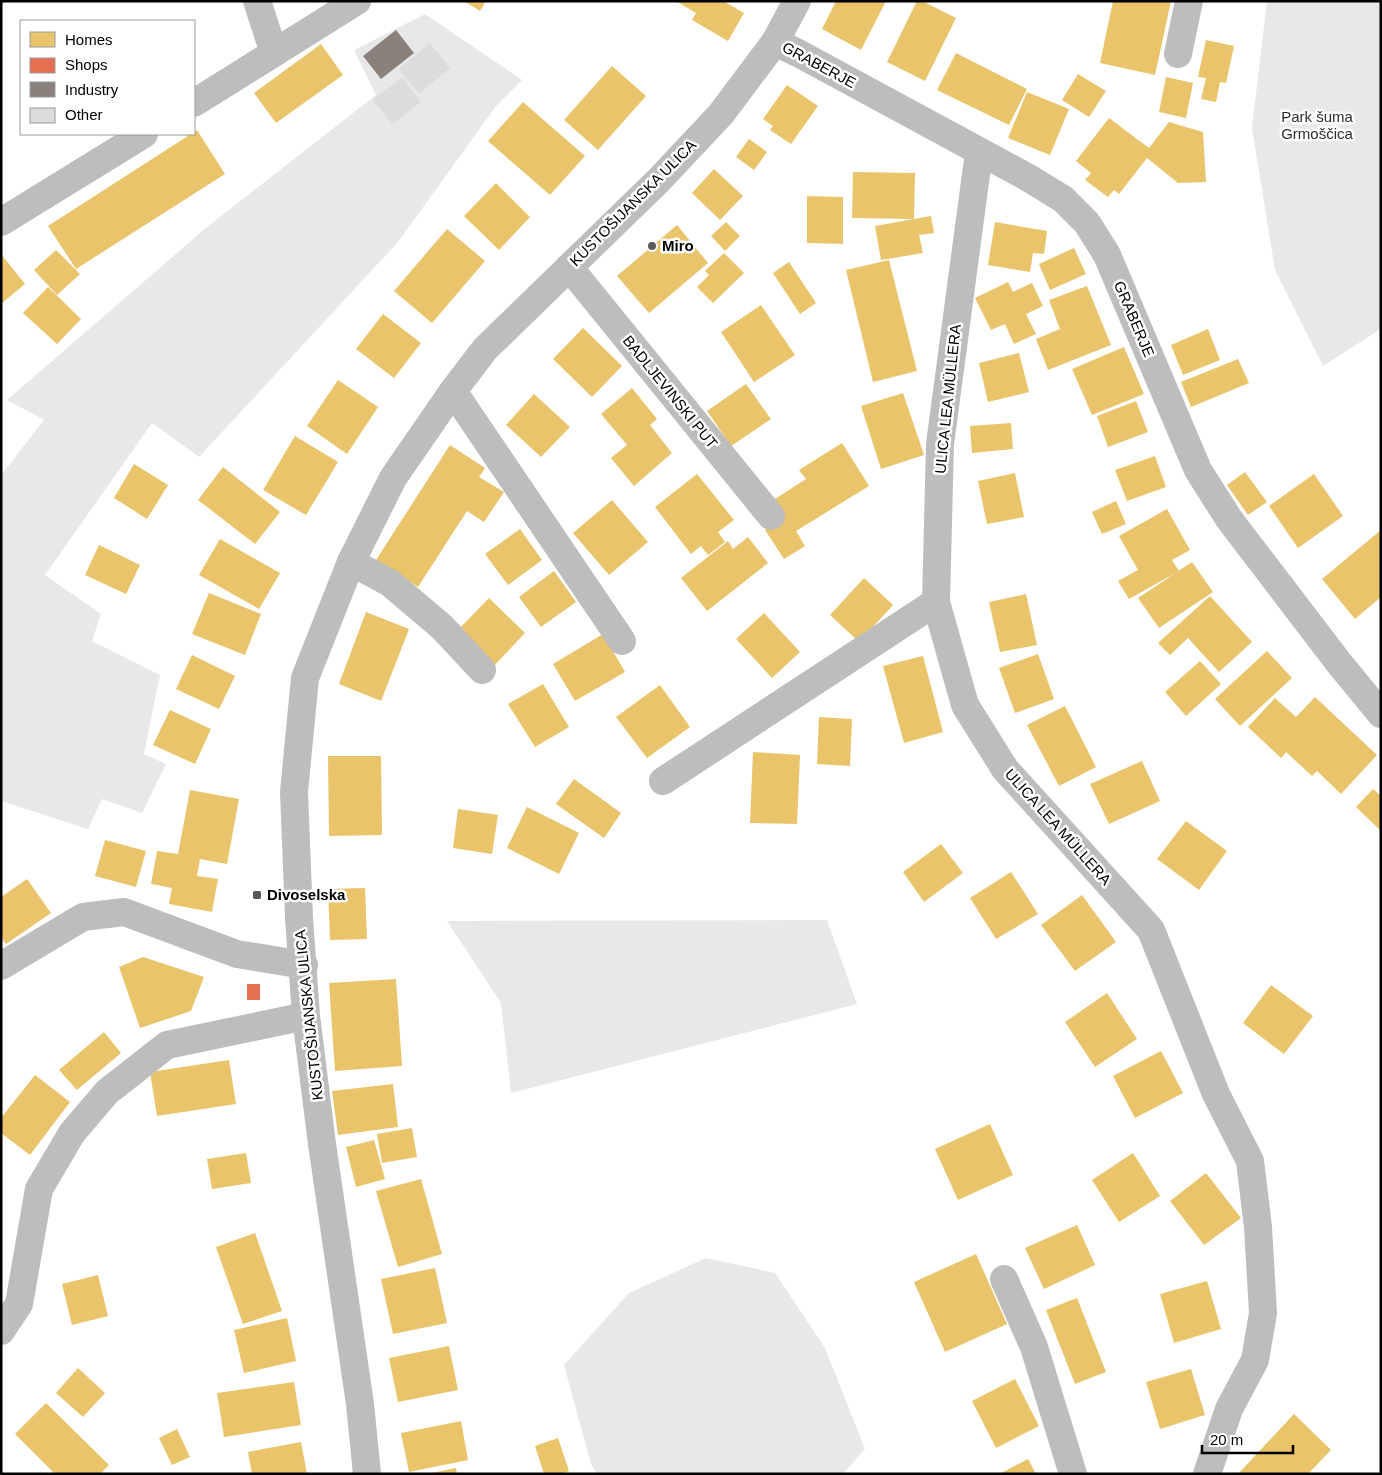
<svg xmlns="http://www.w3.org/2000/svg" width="1382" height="1475" viewBox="0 0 1382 1475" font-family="Helvetica,sans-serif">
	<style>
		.green { fill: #e8e8e8 }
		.homes { fill: #e9c46a }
		.shops { fill: #e76f51 }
		.industry { fill: #8a817c }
		.building { fill: #dcdcdc }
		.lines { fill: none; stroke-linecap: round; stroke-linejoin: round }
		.minor { stroke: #bdbdbd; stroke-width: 28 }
		.poi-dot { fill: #595959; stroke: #fff; stroke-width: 2 }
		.labels { text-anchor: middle; stroke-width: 5; stroke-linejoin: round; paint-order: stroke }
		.street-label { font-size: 15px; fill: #000; stroke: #fff }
		.park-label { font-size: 15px; fill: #2d2d2d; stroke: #fff }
		.poi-label { font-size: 15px; font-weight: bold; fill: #000; stroke: #fff; text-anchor: start }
	</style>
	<rect width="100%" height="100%" fill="#fff"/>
	<g class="green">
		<path d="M 1267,1 L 1381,1 L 1381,329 L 1323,366 L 1275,270 L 1252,128 Z"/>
		<path d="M 425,14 L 522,80 L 496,106 L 398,242 L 199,457 L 152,423 L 45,575 L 101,614 L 92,641 L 160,675 L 144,754 L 166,764 L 142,813 L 102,799 L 88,829 L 1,801 L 1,474 L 2,474 L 44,420 L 7,400 L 207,227 L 376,95 L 354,50 Z"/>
		<path d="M 827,920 L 857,1004 L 511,1093 L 501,1003 L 447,921 Z"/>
		<path d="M 706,1258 L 775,1273 L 825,1348 L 865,1449 L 843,1474 L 597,1474 L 591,1464 L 564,1365 L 629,1293 Z"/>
	</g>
	<g class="homes">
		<path d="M 464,1 L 486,1 L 480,11 Z"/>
		<path d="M 676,1 L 723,1 L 744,13 L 728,41 L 692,20 L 696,13 Z"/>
		<path d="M 836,1 L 886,1 L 861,50 L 822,29 Z"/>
		<path d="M 917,1 L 922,1 L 956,18 L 925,81 L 887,62 Z"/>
		<path d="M 1113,1 L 1171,1 L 1155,75 L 1100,63 Z"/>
		<path d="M 1206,40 L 1234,46 L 1226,83 L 1220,82 L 1216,102 L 1201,99 L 1206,78 L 1198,77 Z"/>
		<path d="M 321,44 L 343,75 L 276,123 L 254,93 Z"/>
		<path d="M 956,53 L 1027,89 L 1009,125 L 937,90 Z"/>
		<path d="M 612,66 L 646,96 L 598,150 L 564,120 Z"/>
		<path d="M 1078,74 L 1106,91 L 1089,117 L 1062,100 Z"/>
		<path d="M 1166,77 L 1193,83 L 1186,118 L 1159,112 Z"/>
		<path d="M 787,85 L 818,106 L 791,144 L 770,130 L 773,126 L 763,119 Z"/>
		<path d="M 1027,92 L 1069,109 L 1050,155 L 1008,138 Z"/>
		<path d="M 523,102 L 585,156 L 550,195 L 488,141 Z"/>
		<path d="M 1109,118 L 1149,148 L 1169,122 L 1203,132 L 1206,182 L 1178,183 L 1147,158 L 1119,194 L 1114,190 L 1108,197 L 1085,180 L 1091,173 L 1076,161 Z"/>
		<path d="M 197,130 L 225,174 L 76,269 L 48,226 L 191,134 L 194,134 L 194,132 Z"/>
		<path d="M 749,139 L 767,152 L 754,170 L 736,157 Z"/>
		<path d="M 714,169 L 743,196 L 720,220 L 692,193 Z"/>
		<path d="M 853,172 L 915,173 L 914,219 L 852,218 Z"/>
		<path d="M 496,183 L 530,217 L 499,250 L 464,216 Z"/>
		<path d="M 807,196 L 843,197 L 843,244 L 807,243 Z"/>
		<path d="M 931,216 L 934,233 L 919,235 L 923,253 L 881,260 L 875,226 Z"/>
		<path d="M 726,222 L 740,236 L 725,251 L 711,236 Z"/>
		<path d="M 995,222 L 1047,231 L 1044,254 L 1033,253 L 1030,272 L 988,265 Z"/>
		<path d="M 677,225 L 708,263 L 649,313 L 617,276 Z"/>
		<path d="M 447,229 L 485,261 L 432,323 L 394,291 Z"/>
		<path d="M 1074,248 L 1086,274 L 1050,290 L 1039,264 Z"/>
		<path d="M 56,250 L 80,274 L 57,295 L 34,270 Z"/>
		<path d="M 724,253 L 744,273 L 713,303 L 697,287 L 709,275 L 705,271 Z"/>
		<path d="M 1,254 L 25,284 L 1,304 Z"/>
		<path d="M 889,260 L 917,371 L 873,382 L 846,270 Z"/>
		<path d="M 789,262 L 816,303 L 800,314 L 773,273 Z"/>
		<path d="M 1008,282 L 1013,292 L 1032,283 L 1043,306 L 1026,314 L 1036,334 L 1014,344 L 1005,324 L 991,330 L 975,298 Z"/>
		<path d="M 1087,286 L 1111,345 L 1048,370 L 1036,339 L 1060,329 L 1049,300 Z"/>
		<path d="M 48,287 L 81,319 L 57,344 L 23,313 Z"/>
		<path d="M 761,305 L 795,355 L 754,382 L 721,332 Z"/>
		<path d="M 383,314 L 421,343 L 394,378 L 356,349 Z"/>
		<path d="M 583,328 L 622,366 L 592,397 L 553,359 Z"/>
		<path d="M 1208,329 L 1220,360 L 1183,375 L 1171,345 Z"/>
		<path d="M 1124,347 L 1144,394 L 1092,415 L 1072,369 Z"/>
		<path d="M 1019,353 L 1029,392 L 988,402 L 979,363 Z"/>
		<path d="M 1238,359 L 1249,383 L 1191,407 L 1181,382 Z"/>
		<path d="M 338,380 L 378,407 L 347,454 L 307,426 Z"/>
		<path d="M 746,384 L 771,419 L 731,446 L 707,411 Z"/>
		<path d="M 632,388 L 657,419 L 650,425 L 672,453 L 634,486 L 611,458 L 627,445 L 601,414 Z"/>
		<path d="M 903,393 L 924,455 L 881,469 L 861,406 Z"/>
		<path d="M 534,394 L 570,427 L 541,457 L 506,425 Z"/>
		<path d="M 1136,401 L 1148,432 L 1108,447 L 1097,416 Z"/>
		<path d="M 1011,423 L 1013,449 L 972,453 L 970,426 Z"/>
		<path d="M 295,436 L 338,462 L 306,515 L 263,490 Z"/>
		<path d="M 842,443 L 869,486 L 796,531 L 805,546 L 784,559 L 765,530 L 781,520 L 770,502 L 806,479 L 799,470 Z"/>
		<path d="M 450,445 L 485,468 L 479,477 L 504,492 L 484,522 L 467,511 L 418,587 L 376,560 Z"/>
		<path d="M 1155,456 L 1166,487 L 1127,501 L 1115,470 Z"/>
		<path d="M 134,464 L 168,485 L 147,519 L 114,498 Z"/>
		<path d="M 223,467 L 280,512 L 255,544 L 198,500 Z"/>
		<path d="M 1245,472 L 1267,502 L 1248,515 L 1227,485 Z"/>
		<path d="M 1015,473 L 1024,517 L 987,524 L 978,481 Z"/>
		<path d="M 697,474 L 734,520 L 718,532 L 725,542 L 708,555 L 701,546 L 691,554 L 655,507 Z"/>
		<path d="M 1314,474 L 1343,516 L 1298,548 L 1269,506 Z"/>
		<path d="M 612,500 L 648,542 L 609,575 L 573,533 Z"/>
		<path d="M 1116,501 L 1126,524 L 1102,534 L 1092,512 Z"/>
		<path d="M 1167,509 L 1190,550 L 1172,560 L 1179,571 L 1129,599 L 1118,581 L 1138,570 L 1119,536 Z"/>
		<path d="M 520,529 L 542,560 L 508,585 L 485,554 Z"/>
		<path d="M 1381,530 L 1381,597 L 1355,619 L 1322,579 Z"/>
		<path d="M 748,537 L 768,563 L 707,611 L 681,578 L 728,541 L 733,549 Z"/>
		<path d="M 220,539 L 280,573 L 259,609 L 199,575 Z"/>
		<path d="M 99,545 L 140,565 L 126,594 L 85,575 Z"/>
		<path d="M 1192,562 L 1213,592 L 1159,628 L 1138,598 Z"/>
		<path d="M 554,571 L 576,602 L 541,627 L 519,597 Z"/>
		<path d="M 864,578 L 893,605 L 859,642 L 830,615 Z"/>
		<path d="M 209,593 L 261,614 L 245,655 L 192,634 Z"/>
		<path d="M 1026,594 L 1037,645 L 1000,652 L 989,602 Z"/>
		<path d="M 1210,596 L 1252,642 L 1219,672 L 1188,638 L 1170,655 L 1158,643 Z"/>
		<path d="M 489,598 L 525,633 L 493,667 L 457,631 Z"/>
		<path d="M 366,612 L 409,629 L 381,701 L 339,684 Z"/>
		<path d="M 764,613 L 800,652 L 772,678 L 736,639 Z"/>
		<path d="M 603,634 L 625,672 L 575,701 L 553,664 Z"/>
		<path d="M 1267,651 L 1292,678 L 1240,726 L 1215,699 Z"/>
		<path d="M 1038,654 L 1054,699 L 1015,713 L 999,668 Z"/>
		<path d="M 192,655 L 235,676 L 219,709 L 176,689 Z"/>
		<path d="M 923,656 L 943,732 L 904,743 L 883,666 Z"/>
		<path d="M 1200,661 L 1221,684 L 1186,716 L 1165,692 Z"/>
		<path d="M 543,684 L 569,727 L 535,747 L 508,704 Z"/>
		<path d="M 660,685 L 690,727 L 647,758 L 616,717 Z"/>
		<path d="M 1315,697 L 1377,755 L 1341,794 L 1317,771 L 1312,776 L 1286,752 L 1281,758 L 1248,727 L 1275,698 L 1296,717 Z"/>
		<path d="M 1065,706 L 1096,767 L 1059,786 L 1027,725 Z"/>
		<path d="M 170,710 L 211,729 L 195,764 L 153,745 Z"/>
		<path d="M 819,717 L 852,719 L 850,766 L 817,764 Z"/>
		<path d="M 753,752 L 800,755 L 797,824 L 750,823 Z"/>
		<path d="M 328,756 L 381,756 L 382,835 L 329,836 Z"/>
		<path d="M 1142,761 L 1160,801 L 1109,824 L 1090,784 Z"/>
		<path d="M 574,779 L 621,813 L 604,838 L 556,804 Z"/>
		<path d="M 1373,789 L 1381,796 L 1381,831 L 1356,807 Z"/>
		<path d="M 190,790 L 239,799 L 227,864 L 200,859 L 197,876 L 218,879 L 212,912 L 169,904 L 172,888 L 151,884 L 157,851 L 178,854 Z"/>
		<path d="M 527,807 L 579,833 L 559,874 L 507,848 Z"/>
		<path d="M 458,809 L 498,815 L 492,854 L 453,848 Z"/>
		<path d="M 1186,821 L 1227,851 L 1199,890 L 1157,859 Z"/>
		<path d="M 105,840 L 146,851 L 136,887 L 95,876 Z"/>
		<path d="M 941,844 L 963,873 L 924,902 L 903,872 Z"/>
		<path d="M 1011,872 L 1038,914 L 996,939 L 970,898 Z"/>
		<path d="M 27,879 L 51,913 L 6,944 L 1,937 L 1,897 Z"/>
		<path d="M 365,888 L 367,939 L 330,940 L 328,889 Z"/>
		<path d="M 1082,895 L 1116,942 L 1075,971 L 1041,925 Z"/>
		<path d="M 143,957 L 204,977 L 191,1011 L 140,1028 L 119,967 Z"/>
		<path d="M 396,979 L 402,1066 L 335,1071 L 329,983 Z"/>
		<path d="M 1271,985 L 1313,1016 L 1284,1054 L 1243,1023 Z"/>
		<path d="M 1107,993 L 1137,1039 L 1095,1067 L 1065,1022 Z"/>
		<path d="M 104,1032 L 121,1053 L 77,1090 L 59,1070 Z"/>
		<path d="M 1161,1051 L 1183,1093 L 1135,1118 L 1113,1076 Z"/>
		<path d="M 229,1060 L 236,1104 L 157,1116 L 150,1072 Z"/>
		<path d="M 35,1075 L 70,1102 L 30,1155 L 1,1133 L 1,1118 Z"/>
		<path d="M 393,1084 L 398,1127 L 338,1135 L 332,1091 Z"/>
		<path d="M 990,1124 L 1013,1175 L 958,1200 L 935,1149 Z"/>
		<path d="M 412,1128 L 417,1157 L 382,1163 L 377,1134 Z"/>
		<path d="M 374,1140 L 385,1179 L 356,1187 L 346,1147 Z"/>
		<path d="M 246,1153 L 251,1183 L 212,1189 L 207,1159 Z"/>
		<path d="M 1133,1153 L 1160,1196 L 1119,1222 L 1092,1180 Z"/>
		<path d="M 1206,1173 L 1241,1218 L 1204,1245 L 1170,1201 Z"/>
		<path d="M 421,1179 L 442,1254 L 398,1267 L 376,1191 Z"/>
		<path d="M 1077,1225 L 1095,1265 L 1044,1289 L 1025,1248 Z"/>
		<path d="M 255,1233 L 282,1311 L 243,1324 L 216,1247 Z"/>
		<path d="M 976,1254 L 1007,1324 L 945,1352 L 914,1282 Z"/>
		<path d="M 435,1268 L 447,1323 L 393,1334 L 381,1279 Z"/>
		<path d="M 98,1275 L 108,1316 L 72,1325 L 62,1284 Z"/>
		<path d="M 1207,1281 L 1221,1329 L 1174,1343 L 1160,1294 Z"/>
		<path d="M 1077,1298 L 1106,1372 L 1075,1384 L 1046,1310 Z"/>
		<path d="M 287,1318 L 296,1361 L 244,1373 L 234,1330 Z"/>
		<path d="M 449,1346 L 458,1390 L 398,1402 L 389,1358 Z"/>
		<path d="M 78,1368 L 105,1393 L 83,1417 L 56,1393 Z"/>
		<path d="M 1191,1369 L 1205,1415 L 1160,1429 L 1146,1382 Z"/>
		<path d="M 1015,1379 L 1039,1426 L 996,1448 L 972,1401 Z"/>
		<path d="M 294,1382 L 301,1425 L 224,1437 L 217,1393 Z"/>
		<path d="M 46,1403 L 109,1465 L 100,1474 L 55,1474 L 15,1434 Z"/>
		<path d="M 1294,1414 L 1331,1450 L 1308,1474 L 1238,1474 Z"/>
		<path d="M 461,1421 L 468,1460 L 409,1472 L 401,1433 Z"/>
		<path d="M 177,1429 L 190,1457 L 172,1465 L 159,1438 Z"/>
		<path d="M 558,1438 L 569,1471 L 562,1474 L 544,1474 L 535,1446 Z"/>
		<path d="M 301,1442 L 307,1474 L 252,1474 L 248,1452 Z"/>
		<path d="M 1028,1459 L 1036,1474 L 999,1474 Z"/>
		<path d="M 456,1468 L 457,1474 L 431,1474 L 431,1473 Z"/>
	</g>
	<rect class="shops" x="247" y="984" width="13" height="16"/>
	<path class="industry" d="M 396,30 L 414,53 L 381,79 L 363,56 Z"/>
	<g class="building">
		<path d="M 430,43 L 450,68 L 419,94 L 399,69 Z"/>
		<path d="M 402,77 L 421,102 L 392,124 L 373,100 Z"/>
	</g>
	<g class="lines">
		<g class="minor">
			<path d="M 257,1 L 274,53"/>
			<path d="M 775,42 L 798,53 L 1027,177 L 1063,199 L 1087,223 L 1107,255 L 1198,470 L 1229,519 L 1339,663 L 1381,714"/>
			<path d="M 1178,54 L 1189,1"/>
			<path d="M 194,103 L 357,1"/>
			<path d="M 979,152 L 940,444 L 936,602 L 965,705 L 1005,769 L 1151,930 L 1216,1094 L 1250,1161 L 1258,1227 L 1263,1313 L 1255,1360 L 1229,1409 L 1207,1474"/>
			<path d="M 1,222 L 144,134"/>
			<path d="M 569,267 L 771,516"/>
			<path d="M 453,391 L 622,641"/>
			<path d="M 351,562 L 390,583 L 442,627 L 482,670"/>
			<path d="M 663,781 L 936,602"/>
			<path d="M 1,966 L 83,917 L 124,912 L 237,954 L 304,965"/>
			<path d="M 1004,1279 L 1034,1347 L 1073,1474"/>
			<path d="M 1,1331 L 19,1304 L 39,1189 L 72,1133 L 107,1092 L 167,1045 L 306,1016"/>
			<path d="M 367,1474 L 360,1404 L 322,1144 L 306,1016 L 299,918 L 294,792 L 305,678 L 351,562 L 393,478 L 453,391 L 485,349 L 658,181 L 721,114 L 775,42 L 797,1"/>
		</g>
	</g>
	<g class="poi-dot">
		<circle cx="652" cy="246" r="5"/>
		<rect x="252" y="890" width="10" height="10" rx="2.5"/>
	</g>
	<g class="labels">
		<g class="street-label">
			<text transform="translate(819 65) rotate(28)" y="5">GRABERJE</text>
			<text transform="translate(633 203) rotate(-45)" y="5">KUSTOŠIJANSKA ULICA</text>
			<text transform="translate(1134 319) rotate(67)" y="5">GRABERJE</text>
			<text transform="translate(670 392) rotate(51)" y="5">BADLJEVINSKI PUT</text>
			<text transform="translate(948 399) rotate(-84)" y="5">ULICA LEA MÜLLERA</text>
			<text transform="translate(1058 827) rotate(48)" y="5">ULICA LEA MÜLLERA</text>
			<text transform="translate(309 1015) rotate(-96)" y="5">KUSTOŠIJANSKA ULICA</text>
		</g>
		<g class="park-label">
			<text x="1317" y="122">Park šuma<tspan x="1317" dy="17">Grmoščica</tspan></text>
		</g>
		<g class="poi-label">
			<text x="662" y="251">Miro</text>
			<text x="267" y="900">Divoselska</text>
		</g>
	</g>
	<rect width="1382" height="1475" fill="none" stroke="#000000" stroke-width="5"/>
	<rect x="20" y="20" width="175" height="115" fill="#ffffff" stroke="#999999"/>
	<rect x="30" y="32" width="25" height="15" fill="#e9c46a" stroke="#999999"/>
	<text x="65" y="45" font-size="15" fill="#000000">Homes</text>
	<rect x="30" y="58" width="25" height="15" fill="#e76f51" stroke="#999999"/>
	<text x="65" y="70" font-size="15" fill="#000000">Shops</text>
	<rect x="30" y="82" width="25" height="15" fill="#8a817c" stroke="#999999"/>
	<text x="65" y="95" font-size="15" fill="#000000">Industry</text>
	<rect x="30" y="108" width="25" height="15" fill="#dcdcdc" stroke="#999999"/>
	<text x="65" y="120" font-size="15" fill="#000000">Other</text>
	<path d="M1202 1445v8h91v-8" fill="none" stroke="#000000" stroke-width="2.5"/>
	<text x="1210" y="1445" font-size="15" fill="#000000" stroke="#ffffff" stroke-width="4" paint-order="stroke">20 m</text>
</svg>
